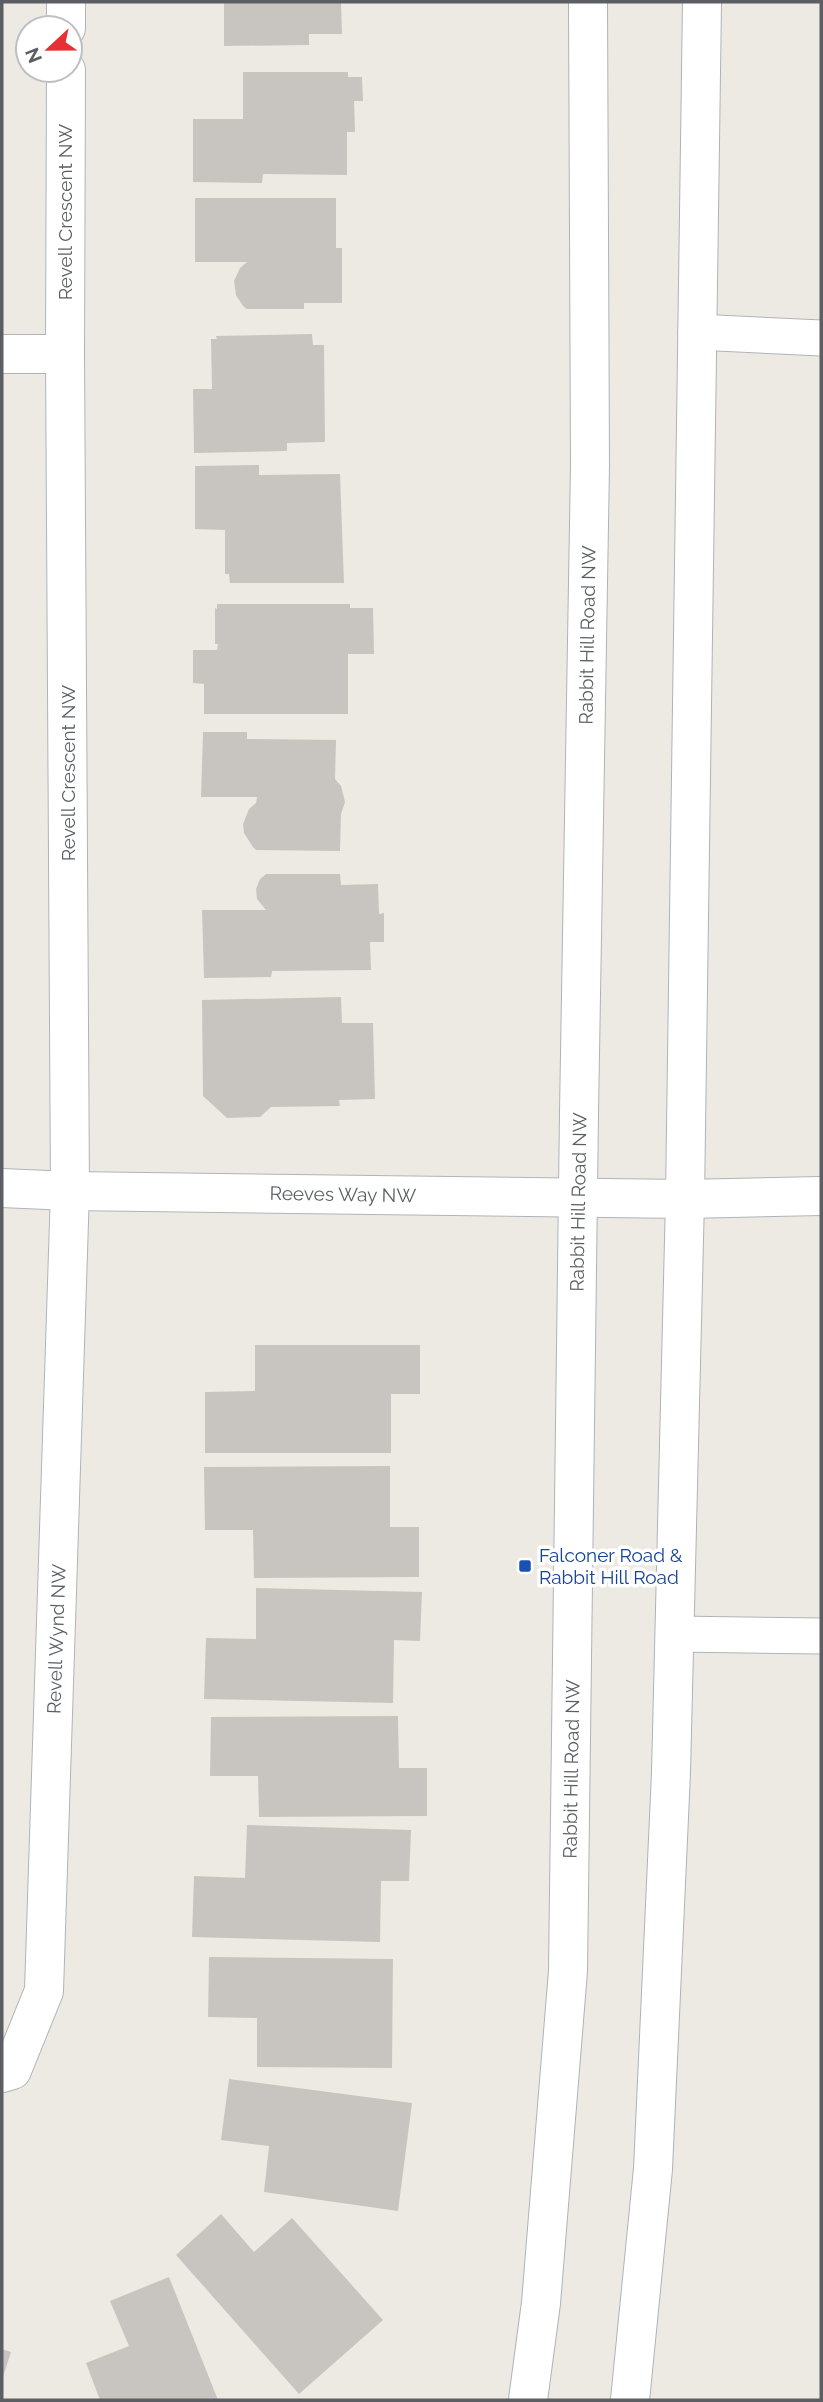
<svg xmlns="http://www.w3.org/2000/svg" width="823" height="2402" viewBox="0 0 823 2402" font-family="Raleway,sans-serif">
	<style>
		.building { fill: #c8c5c0 }
		.lines { fill: none; stroke-linecap: round; stroke-linejoin: round }
		.service-casing { stroke: #b0b4b8; stroke-width: 37 }
		.minor-casing { stroke: #b0b4b8; stroke-width: 40 }
		.tertiary-casing { stroke: #b0b4b8; stroke-width: 40 }
		.secondary-casing { stroke: #afb3b8; stroke-width: 40 }
		.service { stroke: #fff; stroke-width: 35 }
		.minor { stroke: #fff; stroke-width: 38 }
		.tertiary { stroke: #fff; stroke-width: 38 }
		.secondary { stroke: #fff; stroke-width: 38 }
		.transit-dot { fill: #1a4fb4; stroke: #fff; stroke-width: 2.5 }
		.labels { text-anchor: middle; stroke-width: 7; stroke-linejoin: round; paint-order: stroke }
		.street-label { font-size: 19px; fill: #5b5f63; stroke: #fff }
		.transit-label { font-size: 19px; fill: #164399; stroke: #fff; text-anchor: start }
	</style>
	<rect width="100%" height="100%" fill="#edeae3"/>
	<g class="building">
		<path d="M 224,2 L 341,2 L 342,34 L 309,34 L 309,45 L 224,46 Z"/>
		<path d="M 243,72 L 348,72 L 348,77 L 362,77 L 363,101 L 354,101 L 355,132 L 347,132 L 347,175 L 263,174 L 262,183 L 193,182 L 193,119 L 243,119 Z"/>
		<path d="M 195,198 L 336,198 L 336,248 L 342,248 L 342,303 L 304,303 L 304,309 L 247,309 L 243,306 L 236,295 L 234,281 L 240,268 L 247,262 L 195,262 Z"/>
		<path d="M 312,334 L 313,345 L 324,345 L 325,442 L 287,443 L 287,451 L 194,453 L 193,389 L 212,389 L 211,339 L 217,339 L 216,336 Z"/>
		<path d="M 259,465 L 259,475 L 340,474 L 344,583 L 230,583 L 229,574 L 225,574 L 225,530 L 195,529 L 195,466 Z"/>
		<path d="M 217,604 L 350,604 L 350,608 L 373,608 L 374,654 L 348,654 L 348,714 L 204,714 L 204,684 L 193,683 L 193,650 L 217,650 L 218,644 L 215,644 L 215,608 L 217,609 Z"/>
		<path d="M 203,732 L 247,732 L 247,739 L 336,740 L 335,779 L 341,786 L 345,802 L 341,814 L 340,851 L 256,850 L 253,847 L 244,833 L 243,824 L 249,809 L 256,803 L 257,797 L 201,797 Z"/>
		<path d="M 266,874 L 340,874 L 341,885 L 378,884 L 379,914 L 384,913 L 384,942 L 370,942 L 371,970 L 272,971 L 271,977 L 204,978 L 202,910 L 266,910 L 257,899 L 256,889 L 260,879 Z"/>
		<path d="M 341,997 L 342,1023 L 373,1023 L 375,1099 L 339,1100 L 340,1106 L 271,1107 L 260,1117 L 227,1118 L 203,1096 L 202,1000 Z"/>
		<path d="M 255,1345 L 420,1345 L 420,1394 L 391,1394 L 391,1453 L 205,1453 L 205,1392 L 255,1391 Z"/>
		<path d="M 390,1466 L 390,1527 L 419,1527 L 419,1577 L 254,1578 L 253,1530 L 205,1530 L 204,1467 Z"/>
		<path d="M 256,1588 L 422,1592 L 420,1641 L 394,1640 L 393,1703 L 204,1699 L 206,1638 L 256,1639 Z"/>
		<path d="M 398,1716 L 399,1768 L 427,1768 L 427,1816 L 259,1817 L 258,1776 L 210,1776 L 211,1717 Z"/>
		<path d="M 247,1825 L 411,1830 L 409,1881 L 381,1881 L 380,1942 L 192,1937 L 194,1876 L 245,1878 Z"/>
		<path d="M 209,1957 L 393,1959 L 392,2068 L 257,2067 L 257,2018 L 208,2017 Z"/>
		<path d="M 229,2079 L 412,2103 L 398,2211 L 264,2192 L 269,2146 L 221,2140 Z"/>
		<path d="M 221,2214 L 254,2252 L 292,2218 L 383,2320 L 299,2394 L 176,2255 Z"/>
		<path d="M 169,2277 L 218,2400 L 100,2400 L 86,2363 L 129,2346 L 110,2301 Z"/>
		<path d="M 2,2349 L 11,2352 L 2,2380 Z"/>
	</g>
	<g class="lines">
		<g class="service-casing">
			<g id="service">
				<path d="M 696,332 L 821,338"/>
				<path d="M 674,1634 L 821,1636"/>
			</g>
		</g>
		<g class="minor-casing">
			<g id="minor">
				<path d="M 66,28 L 66,2"/>
				<path d="M 2,354 L 65,354"/>
				<path d="M 2,1188 L 70,1191 L 685,1199"/>
				<path d="M 2,2073 L 12,2070 L 44,1991 L 70,1191 L 65,354 L 66,70"/>
			</g>
		</g>
		<g class="tertiary-casing">
			<path id="tertiary" d="M 685,1199 L 821,1196"/>
		</g>
		<g class="secondary-casing">
			<g id="secondary">
				<path d="M 528,2400 L 541,2303 L 568,1971 L 579,1113 L 590,465 L 588,2"/>
				<path d="M 630,2400 L 653,2169 L 671,1773 L 685,1199 L 702,2"/>
			</g>
		</g>
		<use href="#service" class="service"/>
		<use href="#minor" class="minor"/>
		<use href="#tertiary" class="tertiary"/>
		<use href="#secondary" class="secondary"/>
	</g>
	<rect class="transit-dot" x="518" y="1559" width="14" height="14" rx="3.5"/>
	<g class="labels">
		<g class="street-label">
			<text transform="translate(65 212) rotate(-90)" y="7">Revell Crescent NW</text>
			<text transform="translate(587 635) rotate(-89)" y="7">Rabbit Hill Road NW</text>
			<text transform="translate(68 773) rotate(-90)" y="7">Revell Crescent NW</text>
			<text transform="translate(343 1194) rotate(1)" y="7">Reeves Way NW</text>
			<text transform="translate(578 1202) rotate(-89)" y="7">Rabbit Hill Road NW</text>
			<text transform="translate(56 1639) rotate(-88)" y="7">Revell Wynd NW</text>
			<text transform="translate(571 1769) rotate(-89)" y="7">Rabbit Hill Road NW</text>
		</g>
		<g class="transit-label">
			<text x="539" y="1562">Falconer Road &amp;<tspan x="539" dy="22">Rabbit Hill Road</tspan></text>
		</g>
	</g>
	<rect width="823" height="2402" fill="none" stroke="#5b5f63" stroke-width="7"/>
	<g transform="translate(49 49) rotate(248)"><circle r="33" fill="#ffffff" stroke="#bdbfc1" stroke-width="2"/>
	<path d="M0-5L12 26L0 18L-12 26Z" fill="#e53136"/>
	<text y="-10" font-size="19" font-weight="bold" text-anchor="middle" fill="#5b5f63">N</text>
	</g>
</svg>
